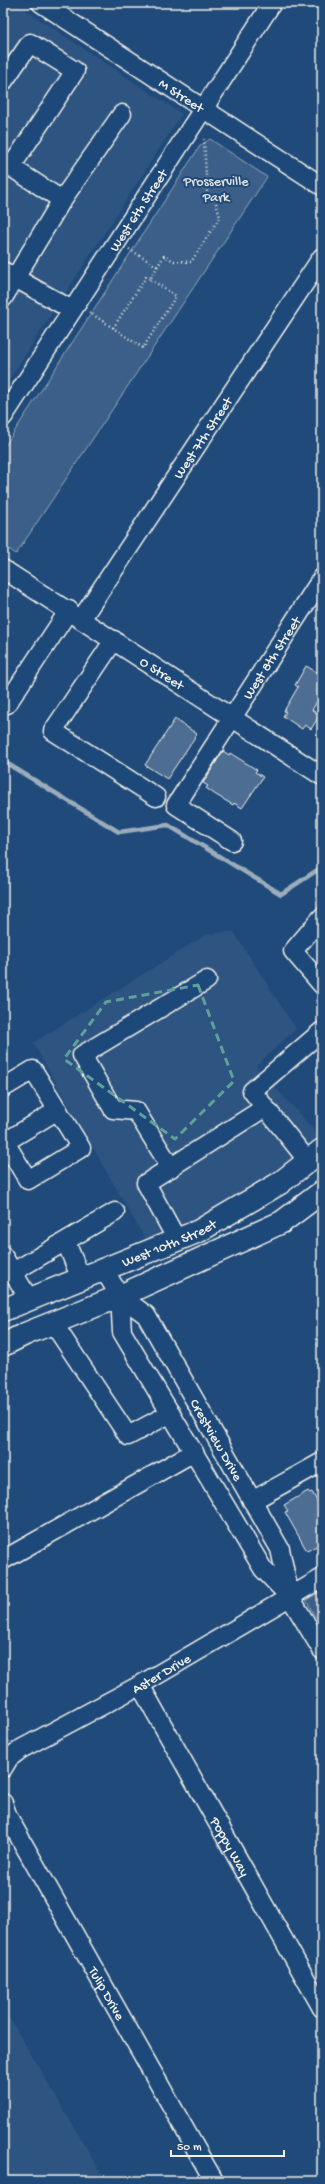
<svg xmlns="http://www.w3.org/2000/svg" width="325" height="2184" viewBox="0 0 325 2184" font-family="'Gochi Hand',sans-serif">
	<style>
		.built { fill: #2d5581 }
		.green { fill: #3a5f88; stroke: #97a8b8 }
		.lines { fill: none; stroke-linecap: round; stroke-linejoin: round }
		.stream { stroke: #9cacbb; stroke-width: 4.5 }
		.building { fill: #4d6e92; stroke: #f4f1e8 }
		.minor-casing { stroke: #f4f1e8; stroke-width: 21 }
		.major-casing { stroke: #f4f1e8; stroke-width: 25 }
		.path { stroke: #f4f1e8; stroke-width: 2.5; stroke-dasharray: 1 3; stroke-linecap: butt }
		.minor { stroke: #1f4a7a; stroke-width: 18 }
		.major { stroke: #1f4a7a; stroke-width: 22 }
		.marked { fill: none; stroke: #5fa199; stroke-width: 3; stroke-dasharray: 8 5; stroke-linejoin: round }
		.labels { text-anchor: middle; stroke-width: 4; stroke-linejoin: round; paint-order: stroke }
		.street-label { font-size: 14px; fill: #f4f1e8; stroke: #1f4a7a }
		.park-label { font-size: 14px; fill: #e1e2de; stroke: #1f4a7a }
	</style>
	<rect width="100%" height="100%" fill="#1f4a7a"/>
	<filter id="ink" filterUnits="userSpaceOnUse"><feTurbulence type="fractalNoise" baseFrequency=".025" numOctaves="2"/><feDisplacementMap in="SourceGraphic" scale="8" xChannelSelector="R" yChannelSelector="G"/><feConvolveMatrix kernelMatrix="1 2 1 2 8 2 1 2 1" color-interpolation-filters="sRGB"/></filter>
	<g filter="url(#ink)">
		<g class="built">
			<path d="M 3,3 L 15,3 L 182,114 L 3,389 Z"/>
			<path d="M 233,931 L 296,1029 L 256,1066 L 322,1139 L 322,1144 L 239,1201 L 148,1244 L 33,1043 L 207,934 Z"/>
			<path d="M 3,2007 L 106,2181 L 3,2181 Z"/>
		</g>
		<g class="green">
			<path d="M 210,139 L 267,177 L 16,554 L 3,545 L 3,449 L 200,146 Z"/>
			<path d="M 322,1591 L 322,1628 L 306,1600 Z"/>
		</g>
		<g class="lines">
			<path class="stream" d="M 3,761 L 119,832 L 168,825 L 281,894 L 322,867"/>
		</g>
		<g class="building">
			<path d="M 306,666 L 322,675 L 322,693 L 312,710 L 320,715 L 311,729 L 305,725 L 302,729 L 283,716 L 286,712 L 284,711 L 298,687 L 295,685 Z"/>
			<path d="M 175,719 L 197,734 L 167,779 L 145,765 Z"/>
			<path d="M 223,751 L 229,755 L 230,753 L 257,770 L 255,772 L 263,777 L 242,808 L 234,803 L 233,805 L 216,795 L 206,788 L 208,786 L 203,783 Z"/>
			<path d="M 308,1491 L 310,1493 L 312,1492 L 322,1510 L 322,1543 L 307,1551 L 285,1512 L 288,1511 L 284,1505 Z"/>
		</g>
		<g class="lines">
			<g class="minor-casing">
				<g id="minor">
					<path id="s1" d="M 41,3 L 322,186"/>
					<path d="M 3,82 L 30,43 L 75,71 L 11,167"/>
					<path d="M 3,162 L 62,200 L 3,298"/>
					<path d="M 62,200 L 122,114"/>
					<path d="M 3,271 L 72,310"/>
					<path id="s2" d="M 3,417 L 272,3"/>
					<path id="s3" d="M 3,569 L 322,776"/>
					<path id="s4" d="M 82,618 L 322,257"/>
					<path d="M 114,640 L 53,731 L 156,797"/>
					<path d="M 3,702 L 7,704 L 69,610"/>
					<path id="s5" d="M 232,841 L 176,805 L 322,578"/>
					<path d="M 322,917 L 293,951 L 322,985"/>
					<path d="M 3,1088 L 33,1070 L 81,1148 L 28,1180 L 3,1139"/>
					<path d="M 5,1142 L 58,1110"/>
					<path d="M 308,1161 L 252,1091 L 322,1031"/>
					<path d="M 171,1168 L 136,1111 L 113,1109 L 82,1055 L 207,980"/>
					<path d="M 177,1240 L 146,1183 L 264,1108"/>
					<path d="M 66,1242 L 81,1279"/>
					<path d="M 3,1256 L 29,1299"/>
					<path id="s6" d="M 104,1270 L 120,1296 L 146,1315 L 280,1549 L 290,1597"/>
					<path d="M 13,1272 L 115,1212"/>
					<path d="M 120,1296 L 122,1332 L 263,1569 L 290,1597 L 322,1650"/>
					<path d="M 53,1323 L 128,1436 L 171,1413"/>
					<path d="M 252,1501 L 322,1462"/>
					<path d="M 3,1560 L 194,1452"/>
					<path id="s7" d="M 140,1685 L 322,2008"/>
					<path id="s8" d="M 3,1768 L 9,1758 L 21,1749 L 140,1685 L 322,1578"/>
					<path id="s9" d="M 3,1803 L 8,1817 L 214,2181"/>
				</g>
			</g>
			<g class="major-casing">
				<g id="major">
					<path id="s10" d="M 3,1310 L 199,1231 L 280,1183 L 322,1150"/>
					<path d="M 3,1345 L 25,1334 L 120,1296 L 282,1222 L 322,1192"/>
				</g>
			</g>
			<g class="path">
				<path d="M 129,249 L 158,267"/>
				<path d="M 150,279 L 146,277 L 113,328 L 143,348 L 176,296 L 150,279 L 164,256 L 174,261 L 191,262 L 220,217 L 216,203 L 207,193 L 204,139"/>
				<path d="M 89,312 L 113,328"/>
			</g>
			<use href="#minor" class="minor"/>
			<use href="#major" class="major"/>
		</g>
	</g>
	<path class="marked" d="M 198,985 L 234,1081 L 175,1139 L 64,1059 L 106,1002 Z"/>
	<g class="labels">
		<g class="street-label">
			<text dy="5" stroke="none"><textPath href="#s1" startOffset="168">M Street</textPath></text>
			<text dy="5" stroke="none"><textPath href="#s2" startOffset="247">West 6th Street</textPath></text>
			<text dy="5" stroke="none"><textPath href="#s4" startOffset="217">West 7th Street</textPath></text>
			<text dy="5" stroke="none"><textPath href="#s5" startOffset="242">West 8th Street</textPath></text>
			<text dy="5" stroke="none"><textPath href="#s3" startOffset="190">O Street</textPath></text>
			<text dy="5" stroke="none"><textPath href="#s10" startOffset="179">West 10th Street</textPath></text>
			<text dy="5" stroke="none"><textPath href="#s6" startOffset="206">Crestview Drive</textPath></text>
			<text dy="5" stroke="none"><textPath href="#s8" startOffset="186">Aster Drive</textPath></text>
			<text dy="5" stroke="none"><textPath href="#s7" startOffset="185">Poppy Way</textPath></text>
			<text dy="5" stroke="none"><textPath href="#s9" startOffset="217">Tulip Drive</textPath></text>
		</g>
		<g class="park-label">
			<text x="216" y="185">Prosserville<tspan x="216" dy="16">Park</tspan></text>
		</g>
	</g>
	<rect width="325" height="2184" fill="none" stroke="#1f4a7a" stroke-width="16"/>
	<rect x="8" y="8" width="309" height="2168" fill="none" stroke="#f4f1e8" stroke-width="1.5" filter="url(#ink)"/>
	<path d="M171 2150v6h113v-6" fill="none" stroke="#f4f1e8" stroke-width="2"/>
	<text x="177" y="2150" font-size="12" fill="#f4f1e8" stroke="#1f4a7a" stroke-width="3" paint-order="stroke">50 m</text>
</svg>
